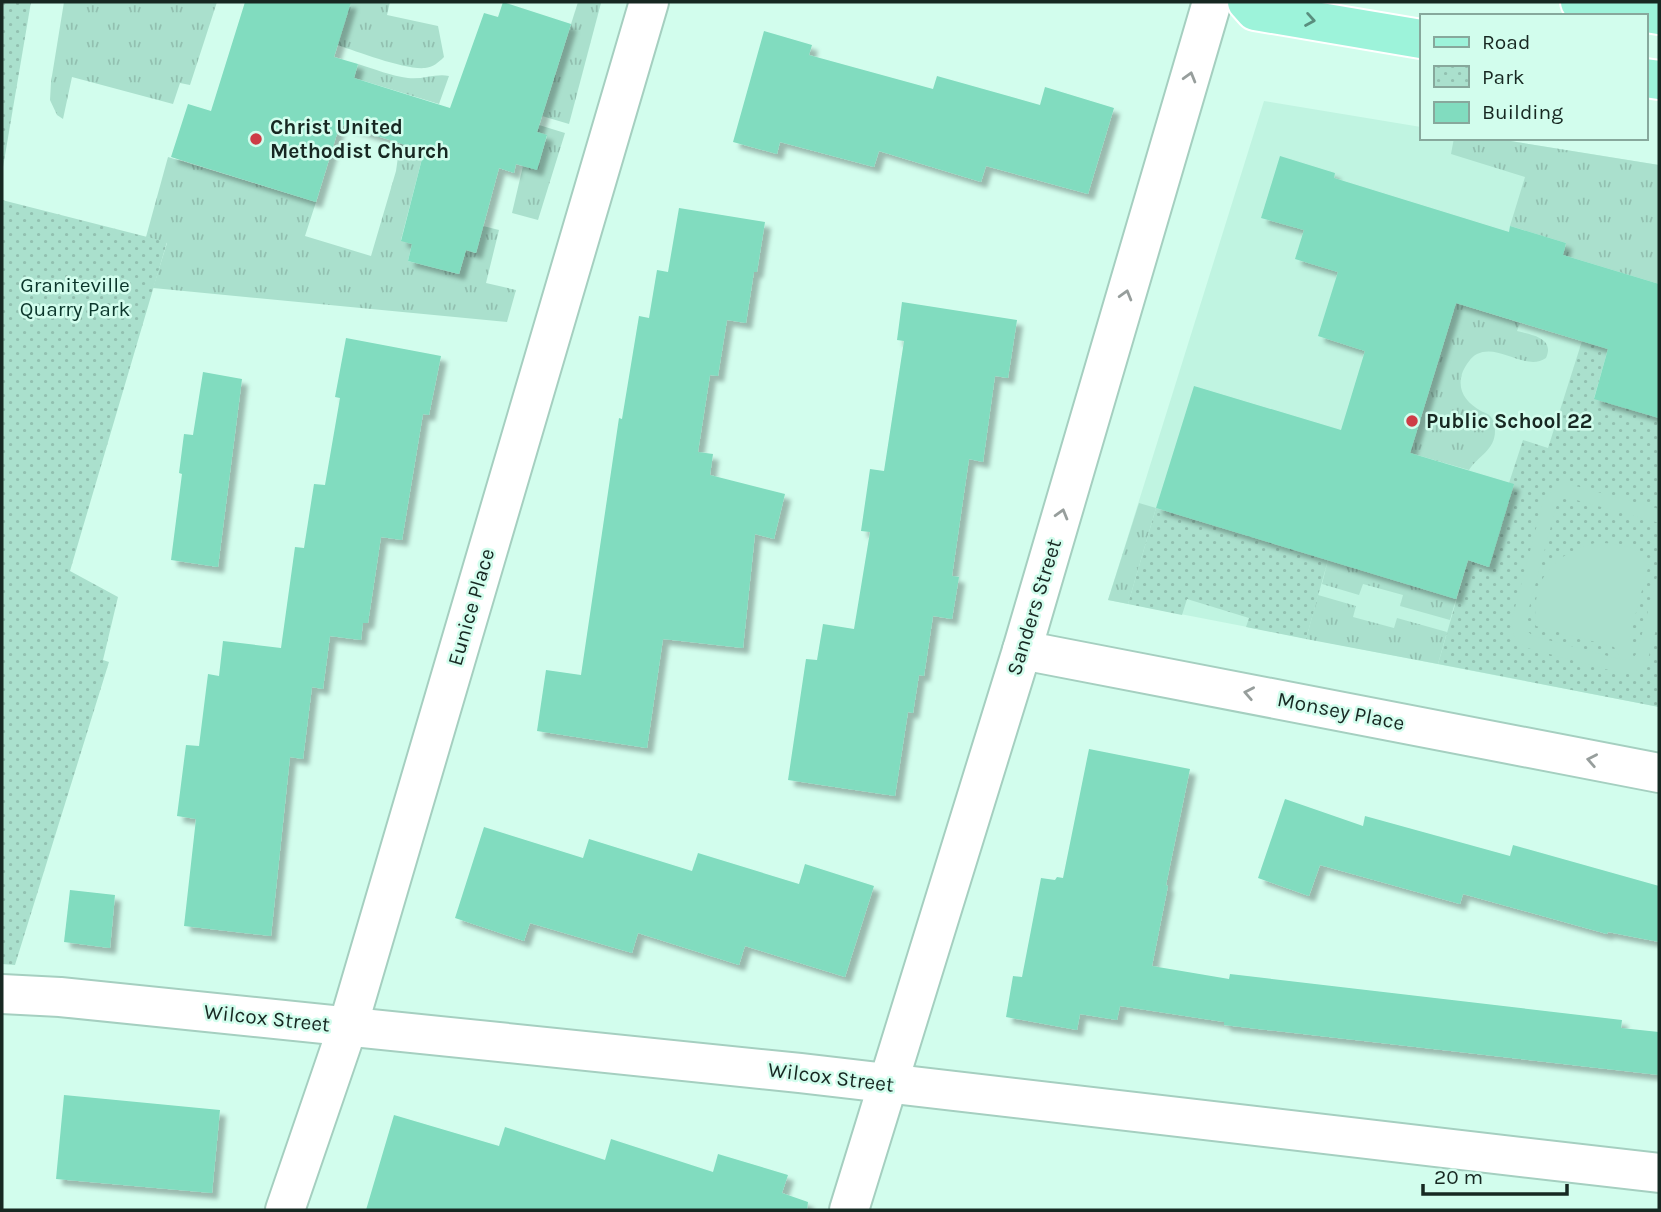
<svg xmlns="http://www.w3.org/2000/svg" width="1661" height="1212" viewBox="0 0 1661 1212" font-family="Karla,sans-serif">
	<style>
		.built { fill: #c0f4e1 }
		.grass { fill: url(#grass-tufts) }
		.park { fill: url(#park-dots) }
		.pitch { fill: #aae0cd }
		.building { fill: #81dcbf; filter: url(#shadow) }
		.lines { fill: none; stroke-linecap: round; stroke-linejoin: round }
		.minor-casing { stroke: #a5cfc0; stroke-width: 42 }
		.major-casing { stroke: #fff; stroke-width: 42 }
		.minor { stroke: #fff; stroke-width: 38 }
		.major { stroke: #9df3da; stroke-width: 38 }
		.oneway { stroke: #5a8e7e }
		.oneway2 { stroke: #979e9c }
		.poi-dot { fill: #cd3d47; stroke: #d2fded; stroke-width: 2.5 }
		.labels { text-anchor: middle; stroke-width: 5; stroke-linejoin: round; paint-order: stroke }
		.poi-label { font-size: 21px; font-weight: bold; fill: #172822; stroke: #d2fded; text-anchor: start }
		.park-label { font-size: 21px; fill: #0b362b; stroke: #d2fded }
		.street-label { font-size: 21px; fill: #172822; stroke: #d2fded }
	</style>
	<defs>
		<pattern id="grass-tufts" width="24" height="20" patternUnits="userSpaceOnUse" patternTransform="scale(1.75)"><rect width="24" height="20" fill="#aae0cd"/><path d="M3 7l-1-3M5 7V3M7 7l1-3M15 17l-1-3M17 17v-4M19 17l1-3" fill="none" stroke="#92c0b0"/></pattern>
		<pattern id="park-dots" width="8" height="8" patternUnits="userSpaceOnUse" patternTransform="scale(1.75)"><rect width="8" height="8" fill="#aae0cd"/><path d="M2 2h.1M6 6h.1" fill="none" stroke="#92c0b0" stroke-width="1.8" stroke-linecap="round"/></pattern>
		<filter id="shadow"><feDropShadow dx="6" dy="6" stdDeviation="2" flood-color="#0004"/></filter>
	</defs>
	<rect width="100%" height="100%" fill="#d2fded"/>
	<path class="built" d="M 1264,101 L 1421,127 L 1421,138 L 1492,138 L 1659,165 L 1659,707 L 1108,600 Z"/>
	<g class="grass">
		<path d="M 64,2 L 217,2 L 190,85 L 180,83 L 173,104 L 72,77 L 63,119 L 57,115 L 50,100 L 51,82 Z"/>
		<path d="M 341,2 L 390,2 L 387,15 L 438,26 L 444,57 C 438,63 433,67 425,68 C 405,70 359,52 337,45 L 350,4 Z"/>
		<path d="M 578,2 L 601,3 L 569,124 L 542,116 Z"/>
		<path d="M 358,64 C 374,69 392,76 408,78 C 422,80 436,73 449,76 L 439,104 L 354,78 Z"/>
		<path d="M 539,125 L 565,133 L 538,220 L 512,213 L 523,166 L 537,169 L 547,136 L 537,132 Z"/>
		<path d="M 1454,138 L 1492,138 L 1659,165 L 1659,284 L 1563,255 L 1566,243 L 1510,226 L 1525,177 L 1451,154 Z"/>
		<path d="M 400,143 L 424,151 L 401,240 L 412,244 L 408,261 L 459,274 L 466,250 L 476,253 L 483,226 L 499,230 L 486,283 L 516,290 L 507,322 L 153,288 L 167,243 L 146,237 L 168,157 L 316,202 L 305,236 L 371,256 L 396,171 Z"/>
		<path d="M 1456,303 L 1520,323 L 1517,331 C 1532,335 1555,338 1546,358 C 1526,372 1499,343 1477,354 C 1471,357 1466,365 1463,371 C 1456,389 1465,402 1481,411 C 1483,412 1489,414 1490,416 C 1494,420 1495,426 1495,431 C 1495,450 1478,456 1469,470 L 1410,453 Z"/>
		<path d="M 1139,503 L 1156,508 L 1128,604 L 1108,600 Z"/>
		<path d="M 1328,560 L 1456,599 L 1450,620 L 1400,606 L 1403,595 L 1363,584 L 1359,595 L 1322,584 Z"/>
		<path d="M 1318,595 L 1356,606 L 1353,617 L 1394,628 L 1397,618 L 1447,632 L 1438,664 L 1306,639 Z"/>
	</g>
	<g class="park">
		<path d="M 2,2 L 31,2 L 2,173 Z"/>
		<path d="M 2,200 L 167,242 L 70,571 L 118,597 L 103,660 L 109,662 L 15,965 L 2,964 Z"/>
		<path d="M 1582,341 L 1608,349 L 1594,398 L 1659,418 L 1659,707 L 1438,664 L 1468,560 L 1488,567 L 1509,483 L 1523,440 L 1548,448 Z"/>
		<path d="M 1156,508 L 1328,560 L 1306,639 L 1246,627 L 1249,618 L 1187,599 L 1182,615 L 1128,604 Z"/>
	</g>
	<g class="pitch">
		<path d="M 1560,485 L 1572,485 L 1659,509 L 1659,523 L 1569,498 L 1562,499 L 1557,504 L 1526,619 L 1526,630 L 1533,636 L 1623,660 L 1632,659 L 1637,653 L 1659,569 L 1659,619 L 1648,659 L 1641,668 L 1634,671 L 1620,673 L 1527,648 C 1515,641 1511,634 1512,619 L 1543,502 L 1551,491 Z"/>
		<path d="M 1595,543 C 1616,543 1634,545 1650,560 L 1629,639 L 1634,650 L 1620,658 L 1614,647 L 1536,626 C 1531,580 1551,555 1595,543 Z"/>
	</g>
	<g class="building">
		<path d="M 245,2 L 351,2 L 334,57 L 358,64 L 354,78 L 450,108 L 484,13 L 498,17 L 503,2 L 571,24 L 537,132 L 547,135 L 537,170 L 516,164 L 514,173 L 499,168 L 476,253 L 466,250 L 459,274 L 408,261 L 412,244 L 401,241 L 424,151 L 340,124 L 316,202 L 171,157 L 188,104 L 211,111 Z"/>
		<path d="M 764,31 L 812,45 L 809,55 L 933,89 L 937,76 L 1040,105 L 1045,87 L 1114,108 L 1088,194 L 986,166 L 981,182 L 879,151 L 874,167 L 780,142 L 777,154 L 733,142 Z"/>
		<path d="M 1280,156 L 1335,173 L 1334,178 L 1509,232 L 1510,226 L 1566,243 L 1563,255 L 1659,284 L 1659,418 L 1594,399 L 1608,349 L 1456,303 L 1410,453 L 1514,484 L 1489,567 L 1468,560 L 1456,599 L 1156,508 L 1194,386 L 1341,430 L 1365,351 L 1318,336 L 1338,272 L 1295,259 L 1304,230 L 1261,218 Z"/>
		<path d="M 679,208 L 765,222 L 757,272 L 754,272 L 746,323 L 727,320 L 718,376 L 710,375 L 698,452 L 713,454 L 710,475 L 785,494 L 774,539 L 755,534 L 743,648 L 663,639 L 647,748 L 537,731 L 546,670 L 581,675 L 619,418 L 622,419 L 639,316 L 649,318 L 657,270 L 668,272 Z"/>
		<path d="M 902,302 L 1017,320 L 1008,378 L 995,376 L 983,462 L 969,459 L 952,576 L 959,577 L 952,619 L 933,616 L 924,676 L 919,675 L 913,713 L 908,712 L 895,796 L 788,780 L 806,659 L 817,660 L 823,624 L 854,629 L 870,532 L 861,531 L 870,469 L 884,471 L 904,341 L 897,340 Z"/>
		<path d="M 346,338 L 441,356 L 429,415 L 423,414 L 402,540 L 381,537 L 368,623 L 363,623 L 361,640 L 330,636 L 323,689 L 312,687 L 303,759 L 290,757 L 271,936 L 184,926 L 196,819 L 177,816 L 186,745 L 199,746 L 208,674 L 219,676 L 223,641 L 281,648 L 295,547 L 304,548 L 314,484 L 325,485 L 340,398 L 335,397 Z"/>
		<path d="M 203,372 L 242,379 L 218,567 L 171,560 L 182,474 L 179,473 L 184,434 L 193,435 Z"/>
		<path d="M 1089,749 L 1190,769 L 1166,885 L 1168,886 L 1152,966 L 1229,979 L 1230,974 L 1622,1020 L 1621,1028 L 1659,1032 L 1659,1075 L 1224,1025 L 1224,1022 L 1120,1006 L 1117,1020 L 1080,1014 L 1077,1030 L 1006,1017 L 1013,976 L 1022,977 L 1041,878 L 1055,880 L 1057,877 L 1063,878 Z"/>
		<path d="M 1285,799 L 1363,826 L 1365,816 L 1510,856 L 1513,845 L 1659,886 L 1659,942 L 1608,932 L 1607,934 L 1463,894 L 1460,904 L 1320,865 L 1309,896 L 1258,878 Z"/>
		<path d="M 484,827 L 583,858 L 589,839 L 692,871 L 698,853 L 799,884 L 805,864 L 874,886 L 845,977 L 745,946 L 739,965 L 638,933 L 632,953 L 530,923 L 524,941 L 455,918 Z"/>
		<path d="M 70,890 L 115,895 L 110,948 L 64,942 Z"/>
		<path d="M 64,1095 L 220,1110 L 212,1193 L 56,1179 Z"/>
		<path d="M 394,1115 L 499,1146 L 505,1127 L 605,1160 L 611,1139 L 713,1172 L 718,1154 L 788,1175 L 782,1193 L 808,1202 L 807,1210 L 366,1210 Z"/>
	</g>
	<g class="lines">
		<g class="minor-casing">
			<g id="minor">
				<path d="M 1022,650 L 1659,773"/>
				<path d="M 2,994 L 60,997 L 800,1073 L 1659,1173"/>
				<path d="M 285,1210 L 348,1026 L 649,2"/>
				<path d="M 849,1210 L 1022,650 L 1212,2"/>
			</g>
		</g>
		<g class="major-casing">
			<g id="major">
				<path d="M 1247,2 L 1255,11 L 1421,39"/>
				<path d="M 1580,2 L 1659,15"/>
				<path d="M 1645,78 L 1659,80"/>
			</g>
		</g>
		<use href="#minor" class="minor"/>
		<use href="#major" class="major"/>
	</g>
	<defs><path id="oneway-chevron" d="M-2-3.5L2.5 0L-2 3.5" fill="none" stroke-width="1.6" stroke-linecap="round" stroke-linejoin="round" transform="scale(1.75)"/></defs>
	<use class="oneway" href="#oneway-chevron" transform="translate(1310 20) rotate(10)"/>
	<g class="oneway2">
		<use href="#oneway-chevron" transform="translate(1190 77) rotate(-74)"/>
		<use href="#oneway-chevron" transform="translate(1126 295) rotate(-74)"/>
		<use href="#oneway-chevron" transform="translate(1062 514) rotate(-74)"/>
		<use href="#oneway-chevron" transform="translate(1249 693) rotate(-169)"/>
		<use href="#oneway-chevron" transform="translate(1592 760) rotate(-169)"/>
	</g>
	<g class="poi-dot">
		<circle cx="256" cy="139" r="7"/>
		<circle cx="1412" cy="421" r="7"/>
	</g>
	<g class="labels">
		<g class="poi-label">
			<text x="270" y="134">Christ United<tspan x="270" dy="24">Methodist Church</tspan></text>
			<text x="1426" y="428">Public School 22</text>
		</g>
		<g class="park-label">
			<text x="75" y="292">Graniteville<tspan x="75" dy="24">Quarry Park</tspan></text>
		</g>
		<g class="street-label">
			<text transform="translate(471 607) rotate(-74)" y="7">Eunice Place</text>
			<text transform="translate(1034 607) rotate(-73)" y="7">Sanders Street</text>
			<text transform="translate(1341 711) rotate(11)" y="7">Monsey Place</text>
			<text transform="translate(267 1018) rotate(6)" y="7">Wilcox Street</text>
			<text transform="translate(831 1077) rotate(7)" y="7">Wilcox Street</text>
		</g>
	</g>
	<rect width="1661" height="1212" fill="none" stroke="#172822" stroke-width="7"/>
	<rect x="1420" y="14" width="228" height="126" fill="#d2fded" stroke="#87a89c" stroke-width="2"/>
	<rect x="1434" y="37" width="35" height="10" fill="#9df3da" stroke="#87a89c" stroke-width="2"/>
	<text x="1482" y="49" font-size="21" fill="#172822">Road</text>
	<rect x="1434" y="66" width="35" height="21" fill="url(#park-dots)" stroke="#87a89c" stroke-width="2"/>
	<text x="1482" y="84" font-size="21" fill="#172822">Park</text>
	<rect x="1434" y="102" width="35" height="21" fill="#81dcbf" stroke="#87a89c" stroke-width="2"/>
	<text x="1482" y="119" font-size="21" fill="#172822">Building</text>
	<path d="M1423 1184v10h144v-10" fill="none" stroke="#172822" stroke-width="3.5"/>
	<text x="1434" y="1184" font-size="21" fill="#172822" stroke="#d2fded" stroke-width="5" paint-order="stroke">20 m</text>
</svg>
